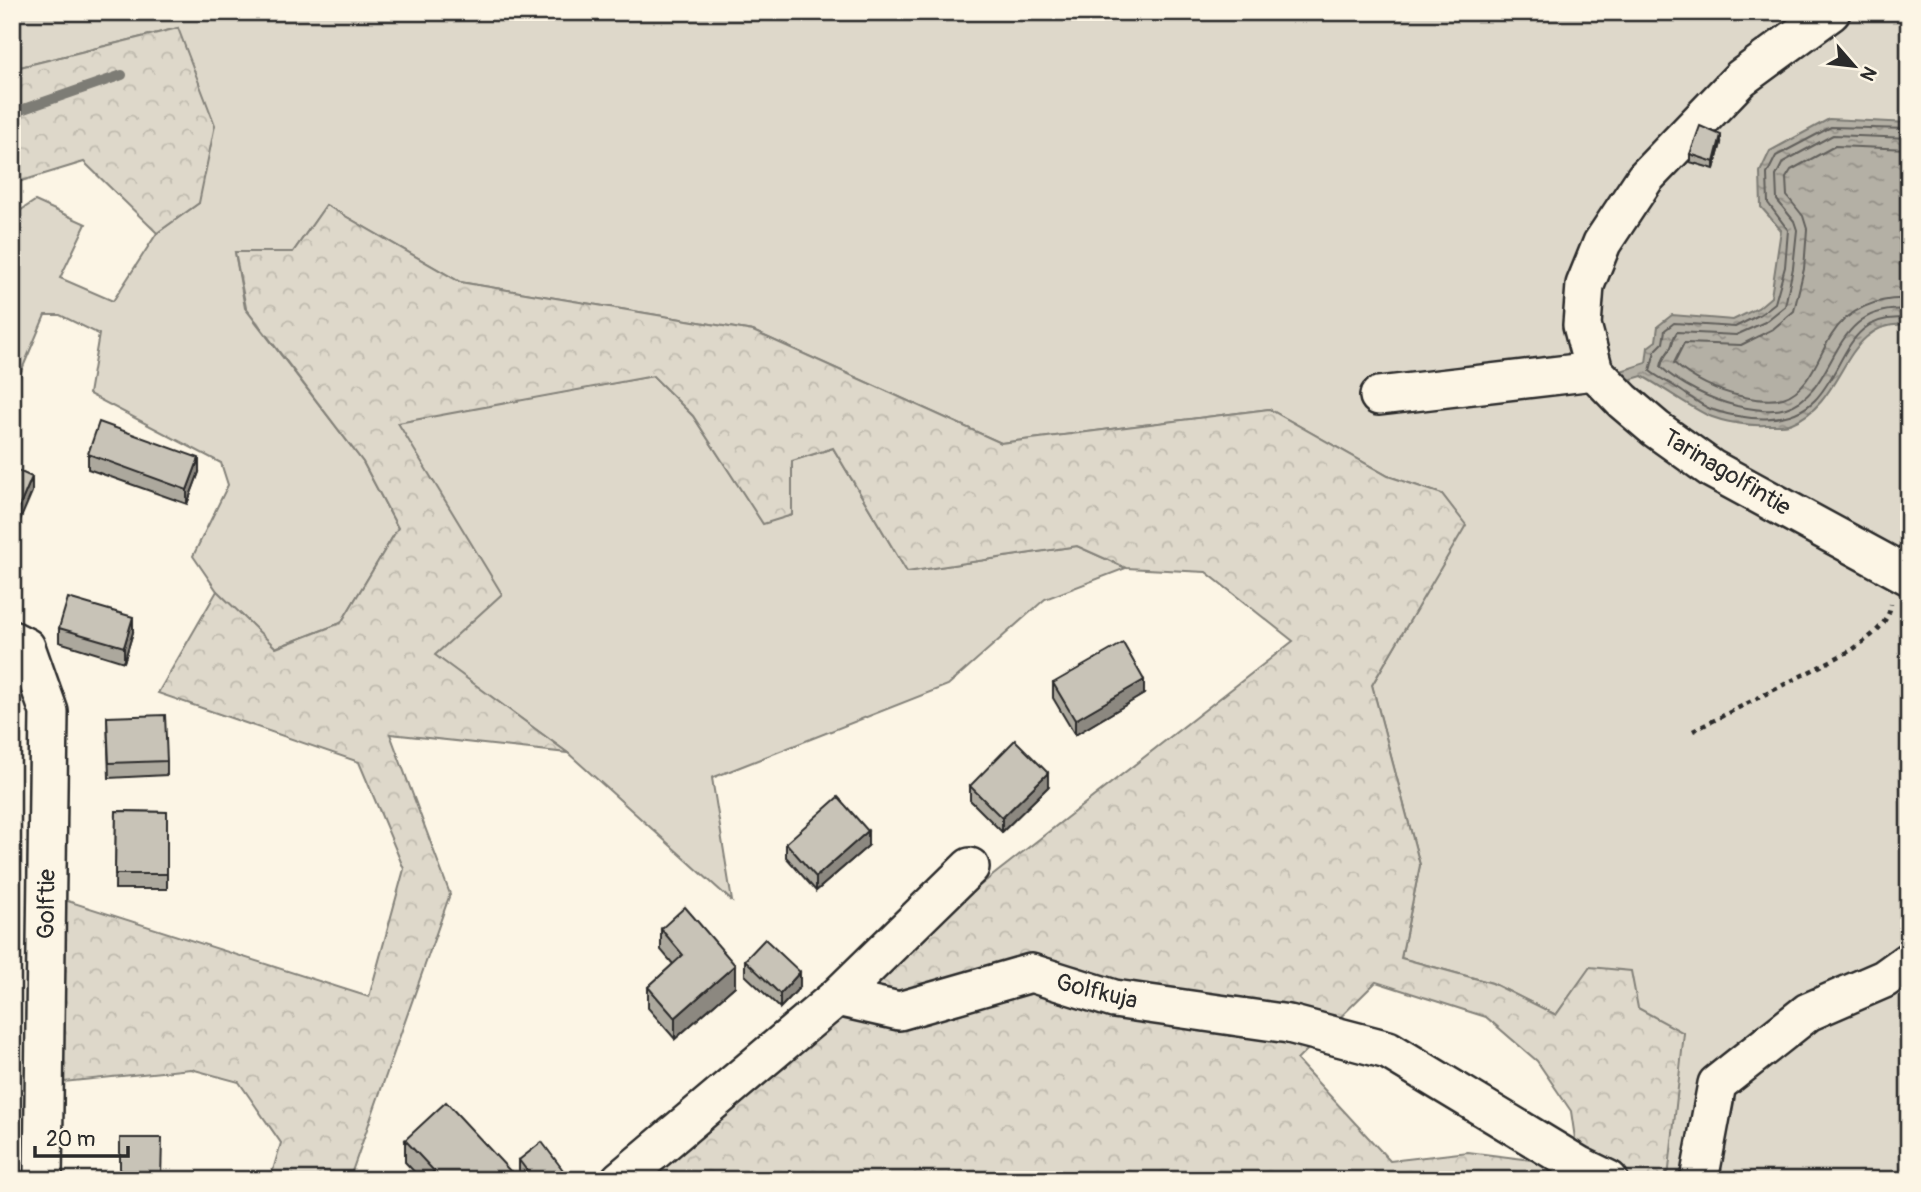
<svg xmlns="http://www.w3.org/2000/svg" width="1921" height="1192" viewBox="0 0 1921 1192" font-family="Pangolin,sans-serif">
	<style>
		.green { fill: #ded8ca; stroke: #84827a; stroke-width: 2 }
		.forest { fill: url(#forest-crowns); stroke: #84827a; stroke-width: 2; fill-rule: evenodd }
		.water { fill: url(#water-ripples); stroke: #7d7b74; stroke-width: 2 }
		.lines { fill: none; stroke-linecap: round; stroke-linejoin: round }
		.shore { stroke: #62605c; stroke-width: 2 }
		.stream { stroke: #7d7b74; stroke-width: 10 }
		.street-casing { stroke: #2b2b2b; stroke-width: 42 }
		.path { stroke: #2b2b2b; stroke-width: 4.5; stroke-dasharray: 5 5; stroke-linecap: butt }
		.street { stroke: #fcf5e5; stroke-width: 37 }
		.wall { fill: #aca89d; stroke: #2b2b2b; stroke-width: 2 }
		.shaded-wall { fill: #8c8880; stroke: #2b2b2b; stroke-width: 2 }
		.building { fill: #c8c3b7; stroke: #2b2b2b; stroke-width: 2 }
		.labels { text-anchor: middle; stroke-width: 6; stroke-linejoin: round; paint-order: stroke }
		.street-label { font-size: 24px; fill: #2b2b2b; stroke: #fcf5e5 }
	</style>
	<defs>
		<pattern id="forest-crowns" width="20" height="18" patternUnits="userSpaceOnUse" patternTransform="scale(1.75)"><rect width="20" height="18" fill="#ded8ca"/><path d="M2 6a3 3 0 1 1 6 0M12 15a3 3 0 1 1 6 0" fill="none" stroke="#bfbaae"/></pattern>
		<pattern id="water-ripples" width="26" height="14" patternUnits="userSpaceOnUse" patternTransform="scale(1.75)"><rect width="26" height="14" fill="#b4b0a5"/><path d="M2 4q2-2 4 0t4 0M15 11q2-2 4 0t4 0" fill="none" stroke="#938f87"/></pattern>
	</defs>
	<rect width="100%" height="100%" fill="#fcf5e5"/>
	<filter id="ink" filterUnits="userSpaceOnUse"><feTurbulence type="fractalNoise" baseFrequency=".0143" numOctaves="2"/><feDisplacementMap in="SourceGraphic" scale="14" xChannelSelector="R" yChannelSelector="G"/><feConvolveMatrix kernelMatrix="1 2 1 2 8 2 1 2 1" color-interpolation-filters="sRGB"/></filter>
	<g filter="url(#ink)">
		<g class="green">
			<path d="M 12,12 L 1909,12 L 1909,1180 L 1660,1180 L 1669,1169 L 1638,1008 L 1590,968 L 1556,1015 L 1492,983 L 1401,958 L 1420,865 L 1372,685 L 1465,525 L 1442,494 L 1388,476 L 1269,409 L 1001,443 L 753,331 L 460,282 L 326,205 L 293,252 L 235,252 L 245,308 L 363,462 L 398,528 L 341,623 L 275,648 L 217,591 L 193,556 L 228,485 L 221,463 L 89,394 L 99,334 L 60,315 L 45,315 L 12,393 L 12,216 L 35,201 L 86,224 L 60,278 L 113,301 L 157,233 L 199,203 L 178,28 L 12,69 Z"/>
			<path d="M 653,376 L 693,416 L 763,523 L 792,515 L 791,461 L 833,448 L 907,572 L 1077,546 L 1126,568 L 1045,599 L 948,685 L 712,778 L 732,901 L 568,753 L 434,655 L 398,422 Z"/>
		</g>
		<g class="forest">
			<path d="M 178,28 L 215,125 L 199,203 L 157,233 L 84,162 L 12,184 L 12,69 Z"/>
			<path d="M 326,205 L 460,282 L 753,331 L 1001,443 L 1269,409 L 1388,476 L 1442,494 L 1466,525 L 1372,685 L 1420,865 L 1401,958 L 1492,983 L 1556,1015 L 1590,967 L 1631,971 L 1638,1008 L 1684,1033 L 1669,1169 L 1660,1180 L 620,1180 L 837,997 L 1293,641 L 1206,572 L 1126,568 L 1077,546 L 907,572 L 833,448 L 792,461 L 792,515 L 763,524 L 693,416 L 653,376 L 398,423 L 502,594 L 435,655 L 568,753 L 390,734 L 450,894 L 349,1180 L 270,1180 L 281,1143 L 239,1082 L 191,1069 L 44,1084 L 46,894 L 369,997 L 404,869 L 359,762 L 158,693 L 217,591 L 276,648 L 341,623 L 398,528 L 363,462 L 246,308 L 235,252 L 293,252 ZM 1376,982 L 1486,1017 L 1537,1061 L 1571,1111 L 1579,1166 L 1468,1152 L 1390,1161 L 1297,1060 Z"/>
		</g>
		<path class="water" d="M 1829,119 L 1909,123 L 1909,325 C 1841,318 1848,401 1792,423 C 1785,426 1773,425 1765,425 C 1748,426 1723,422 1707,415 C 1685,404 1664,388 1642,376 L 1622,382 L 1621,371 L 1646,363 L 1648,347 L 1656,341 L 1658,326 L 1672,315 L 1733,320 L 1758,308 L 1771,297 L 1781,230 L 1761,207 L 1760,172 L 1770,151 Z"/>
		<g class="lines">
			<g class="shore">
				<path d="M 1909,129 L 1831,127 L 1776,156 L 1767,174 L 1768,203 L 1788,230 L 1785,267 L 1775,303 L 1761,314 L 1735,327 L 1674,323 L 1665,330 L 1663,343 L 1655,351 L 1650,371 C 1657,377 1668,382 1677,388 C 1688,395 1701,406 1713,410 C 1745,420 1789,426 1815,400 C 1847,367 1846,311 1909,319"/>
				<path d="M 1909,138 L 1833,135 L 1783,162 L 1776,176 L 1777,200 L 1794,221 L 1797,230 L 1793,268 L 1785,306 L 1765,322 L 1736,335 L 1677,332 C 1672,338 1674,341 1671,347 C 1666,357 1663,355 1661,367 C 1680,385 1712,400 1737,406 C 1752,409 1771,413 1786,408 C 1841,391 1826,302 1909,310"/>
				<path d="M 1909,149 L 1835,146 L 1791,170 L 1786,178 L 1787,196 L 1803,216 L 1807,229 L 1804,269 L 1794,311 L 1773,329 L 1741,345 L 1684,343 L 1674,363 C 1692,379 1717,391 1740,396 C 1753,399 1770,402 1783,398 C 1809,390 1818,357 1831,336 C 1847,309 1878,297 1909,299"/>
			</g>
			<path class="stream" d="M 12,113 L 122,75"/>
			<g class="street-casing">
				<g id="street">
					<path d="M 1831,12 L 1741,78 L 1645,178 L 1602,243 L 1585,285 L 1582,325 L 1594,371 L 1623,401 L 1656,429 L 1712,469 L 1909,576"/>
					<path d="M 1379,396 L 1594,371"/>
					<path d="M 12,640 L 26,647 L 49,712 L 43,1180"/>
					<path d="M 837,997 L 899,1011 L 1031,973 L 1114,999 L 1289,1024 L 1388,1050 L 1580,1166 L 1609,1180"/>
					<path d="M 620,1180 L 837,997 L 970,867"/>
					<path d="M 1699,1180 L 1717,1084 L 1808,1012 L 1884,979 L 1909,961"/>
				</g>
			</g>
			<path class="path" d="M 1693,731 L 1852,650 C 1868,638 1888,626 1891,604"/>
			<use href="#street" class="street"/>
		</g>
		<g class="wall">
			<path d="M 1721,143 L 1714,169 L 1690,162 L 1690,154 Z"/>
			<path d="M 88,454 L 199,472 L 187,504 L 88,469 Z"/>
			<path d="M 59,628 L 133,632 L 124,662 L 59,642 Z"/>
			<path d="M 1053,683 L 1144,694 L 1075,735 L 1053,698 Z"/>
			<path d="M 107,717 L 167,761 L 167,775 L 109,778 Z"/>
			<path d="M 970,786 L 1048,787 L 1002,832 L 970,800 Z"/>
			<path d="M 116,811 L 167,812 L 167,889 L 115,889 Z"/>
			<path d="M 786,843 L 868,846 L 816,891 L 786,857 Z"/>
			<path d="M 661,929 L 735,986 L 675,1039 L 648,1008 L 648,987 L 673,964 L 661,950 Z"/>
			<path d="M 745,960 L 800,987 L 780,1008 L 745,975 Z"/>
			<path d="M 405,1140 L 511,1180 L 422,1180 L 405,1162 Z"/>
			<path d="M 519,1160 L 566,1180 L 523,1180 L 519,1174 Z"/>
		</g>
		<g class="shaded-wall">
			<path d="M 1721,135 L 1721,143 L 1714,169 L 1714,162 Z"/>
			<path d="M 199,458 L 199,472 L 187,504 L 187,490 Z"/>
			<path d="M 32,477 L 32,492 L 12,539 L 12,524 Z"/>
			<path d="M 133,617 L 133,632 L 124,662 L 124,647 Z"/>
			<path d="M 1144,680 L 1144,694 L 1075,735 L 1075,720 Z"/>
			<path d="M 1048,773 L 1048,787 L 1002,832 L 1002,818 Z"/>
			<path d="M 868,831 L 868,846 L 816,891 L 816,877 Z"/>
			<path d="M 735,965 L 735,986 L 675,1039 L 675,1018 Z"/>
			<path d="M 800,972 L 800,987 L 780,1008 L 780,994 Z"/>
			<path d="M 511,1172 L 511,1180 L 502,1180 Z"/>
		</g>
		<g class="building">
			<path d="M 1700,126 L 1721,135 L 1714,162 L 1690,154 Z"/>
			<path d="M 99,422 L 199,458 L 187,490 L 88,454 Z"/>
			<path d="M 12,468 L 32,477 L 12,524 Z"/>
			<path d="M 68,598 L 133,617 L 124,647 L 59,628 Z"/>
			<path d="M 1123,643 L 1144,680 L 1075,720 L 1053,683 Z"/>
			<path d="M 165,715 L 167,761 L 109,763 L 107,717 Z"/>
			<path d="M 1015,740 L 1048,773 L 1002,818 L 970,786 Z"/>
			<path d="M 838,797 L 868,831 L 816,877 L 786,843 Z"/>
			<path d="M 116,811 L 167,812 L 167,874 L 115,874 Z"/>
			<path d="M 685,907 L 735,965 L 675,1018 L 648,987 L 683,955 L 661,929 Z"/>
			<path d="M 765,939 L 800,972 L 780,994 L 745,960 Z"/>
			<path d="M 446,1102 L 511,1172 L 502,1180 L 425,1180 L 434,1171 L 405,1140 Z"/>
			<path d="M 120,1138 L 162,1138 L 161,1180 L 120,1180 Z"/>
			<path d="M 542,1142 L 566,1174 L 559,1180 L 534,1180 L 519,1160 Z"/>
		</g>
	</g>
	<g class="labels">
		<g class="street-label">
			<text transform="translate(1727 472) rotate(31)" y="8">Tarinagolfintie</text>
			<text transform="translate(46 904) rotate(-89)" y="8">Golftie</text>
			<text transform="translate(1097 991) rotate(14)" y="8">Golfkuja</text>
		</g>
	</g>
	<rect width="1921" height="1192" fill="none" stroke="#fcf5e5" stroke-width="42"/>
	<rect x="21" y="21" width="1879" height="1150" fill="none" stroke="#2b2b2b" stroke-width="2.5" filter="url(#ink)"/>
	<g transform="translate(1854 66) rotate(118)" stroke="#fcf5e5" stroke-width="5" paint-order="stroke">
	<path d="M0-5L12 26L0 18L-12 26Z" fill="#2b2b2b"/>
	<text y="-10" font-size="19" font-weight="bold" text-anchor="middle" fill="#2b2b2b">N</text>
	</g>
	<path d="M35 1146v10h93v-10" fill="none" stroke="#2b2b2b" stroke-width="3.5"/>
	<text x="46" y="1146" font-size="21" fill="#2b2b2b" stroke="#fcf5e5" stroke-width="5" paint-order="stroke">20 m</text>
</svg>
